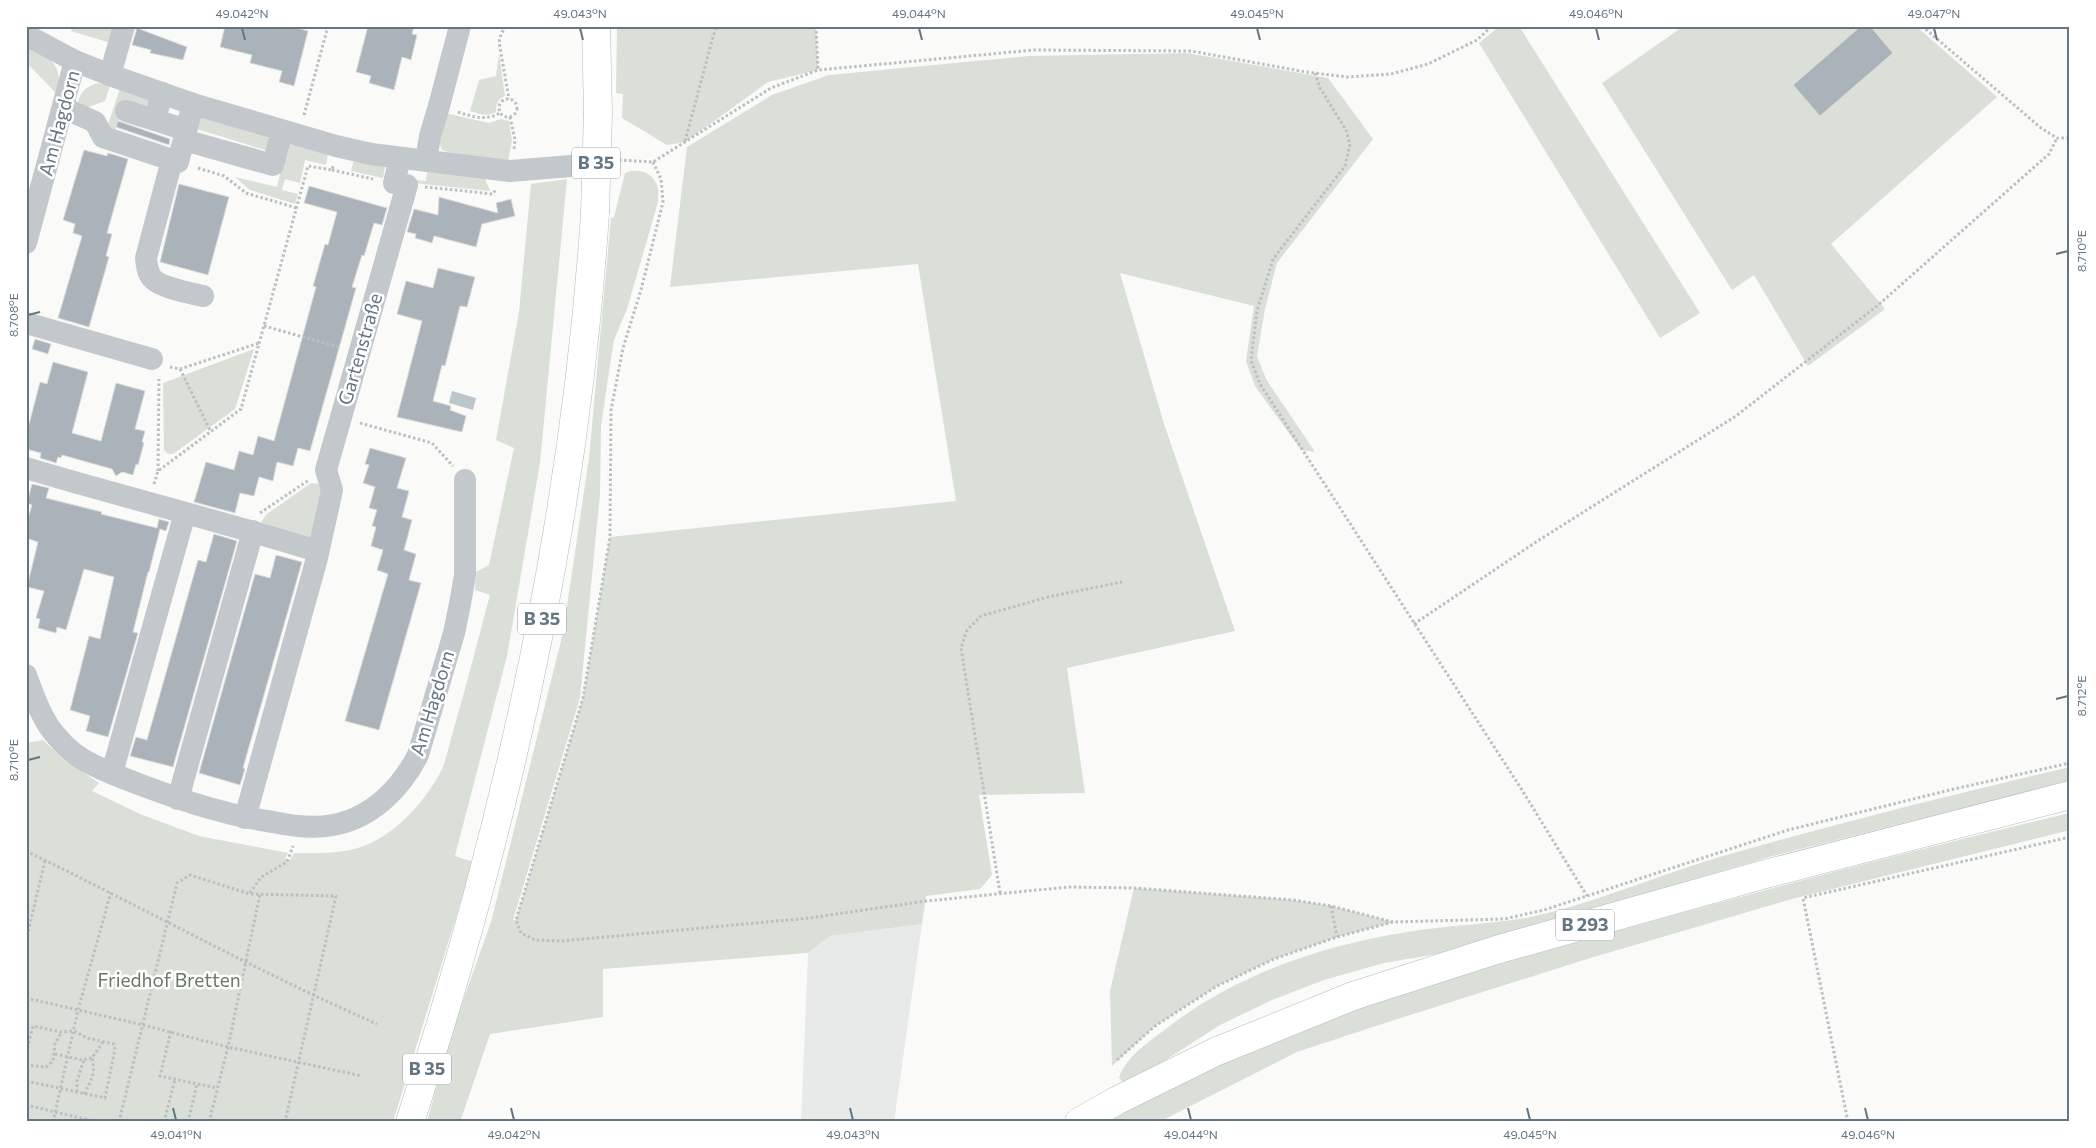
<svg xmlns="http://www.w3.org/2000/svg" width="2096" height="1148" viewBox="0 0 2096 1148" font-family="Commissioner,sans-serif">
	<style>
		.built { fill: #e8e9e9 }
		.green { fill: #dadfd7 }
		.water { fill: #bbc7cb }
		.building { fill: #aab3b9; stroke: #dcdcda }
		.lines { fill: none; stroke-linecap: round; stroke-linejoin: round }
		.major-casing { stroke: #b5babe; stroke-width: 29 }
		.path { stroke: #bbbfc2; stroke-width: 3; stroke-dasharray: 2.5 2.5; stroke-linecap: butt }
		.minor { stroke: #c3c8cc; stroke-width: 22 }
		.major { stroke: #fff; stroke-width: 28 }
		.major-bridge-casing { stroke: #b5babe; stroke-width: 29; stroke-linecap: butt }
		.major-bridge { stroke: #fff; stroke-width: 28 }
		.ticks { fill: none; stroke: #657683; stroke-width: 2 }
		.labels { text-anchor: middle; stroke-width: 5; stroke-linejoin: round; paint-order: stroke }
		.shield { fill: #fff; stroke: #939fa8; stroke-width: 1 }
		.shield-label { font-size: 18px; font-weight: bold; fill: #657683 }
		.street-label { font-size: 19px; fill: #657683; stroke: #fff }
		.park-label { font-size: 19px; fill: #687a64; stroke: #fff }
		.neatline { fill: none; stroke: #657683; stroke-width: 2 }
		.ticks-label { font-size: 12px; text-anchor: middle; fill: #657683 }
	</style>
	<rect width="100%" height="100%" fill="#fafaf8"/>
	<path class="built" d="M 922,924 L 894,1122 L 801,1122 L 808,953 L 830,936 Z"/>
	<g class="green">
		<path d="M 73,26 L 119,26 L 114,44 L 71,31 Z"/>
		<path d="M 617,26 L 816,26 L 818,70 L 768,82 L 685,142 L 667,145 L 622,118 L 623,94 L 616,93 Z"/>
		<path d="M 1500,26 L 1519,26 L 1700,313 L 1660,338 L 1479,43 Z"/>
		<path d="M 1684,26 L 1916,26 L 1997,97 L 1831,244 L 1885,309 L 1808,366 L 1754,275 L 1732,290 L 1602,83 Z"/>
		<path d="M 26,43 C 51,59 63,63 58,95 L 26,62 Z"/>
		<path d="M 1187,53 L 1328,78 L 1373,139 L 1277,263 L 1265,309 L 1257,356 L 1266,379 L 1315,452 L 1301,450 L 1255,386 L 1246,361 L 1254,306 L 1120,273 L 1164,424 L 1235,631 L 1067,668 L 1085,793 L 979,795 L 992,875 L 980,889 L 926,896 L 922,924 L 830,936 L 808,953 L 603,969 L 603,1017 L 490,1034 L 460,1122 L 427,1122 L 450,1037 L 491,922 L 563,633 L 589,458 L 611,218 L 614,217 L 625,173 C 638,168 651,171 657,185 C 659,189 658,197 658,202 L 627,309 L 614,340 L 608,378 L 601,427 L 600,494 L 580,698 L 513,920 L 516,920 L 583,698 L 610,537 L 956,501 L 918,264 L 670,287 L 687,147 L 772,95 L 829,75 L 1029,56 Z"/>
		<path d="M 499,54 L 505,96 C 497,99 496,104 496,112 C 487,117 479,114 470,111 L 479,80 L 496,76 Z"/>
		<path d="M 98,83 L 110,85 L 105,101 L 86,108 L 77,105 C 80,92 85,87 98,83 Z"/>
		<path d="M 120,88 L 156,101 L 153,112 L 124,103 L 114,134 L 106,131 Z"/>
		<path d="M 449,114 L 489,123 L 501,119 L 509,121 L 512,141 L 508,161 L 456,155 L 442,150 L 438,139 L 442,117 Z"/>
		<path d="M 200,116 L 271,139 L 268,151 L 197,129 Z"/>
		<path d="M 287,143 L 328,153 L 326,165 L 305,160 L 300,183 L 285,179 L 282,190 L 298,194 L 295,204 L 250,190 L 235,177 L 277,187 Z"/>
		<path d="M 354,159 L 385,166 L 383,178 L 351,171 Z"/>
		<path d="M 427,171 L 485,178 L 490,191 L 413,183 L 413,180 L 426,181 Z"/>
		<path d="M 567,179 L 540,463 L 507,656 L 455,856 L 473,862 L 393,1122 L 26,1122 L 26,743 L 43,740 L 63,759 L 99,783 L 92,791 L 140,814 L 199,836 L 288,853 L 285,859 L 290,860 L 294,853 C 316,853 337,854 358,848 C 392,838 422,805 439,775 C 447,761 449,743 454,728 C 467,684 478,639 490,595 L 475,590 L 476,572 L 489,565 L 514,448 L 496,440 L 519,312 L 531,184 Z"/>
		<path d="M 254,349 L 235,409 L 173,454 L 168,454 L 164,450 L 163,383 Z"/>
		<path d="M 311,483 L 321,484 L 326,493 L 314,538 L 307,543 L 261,522 L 267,514 Z"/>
		<path d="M 2070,767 L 2070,781 L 1773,856 L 1443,953 L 1384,963 L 1324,980 L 1272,1000 L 1220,1025 L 1147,1072 L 1123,1083 L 1119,1078 C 1126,1056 1149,1042 1167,1028 C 1236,974 1321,946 1407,932 C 1454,924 1502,925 1548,913 C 1607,898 1665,873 1723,856 C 1838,823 1954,794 2070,767 Z"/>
		<path d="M 2070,813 L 2070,830 L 1792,899 L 1587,959 L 1388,1022 L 1297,1052 L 1159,1122 L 1097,1122 C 1168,1087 1239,1052 1312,1023 C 1404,988 1498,965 1592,938 C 1751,893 1910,851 2070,813 Z"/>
		<path d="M 1134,888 L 1293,900 L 1331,906 L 1393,922 L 1337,937 L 1274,959 L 1217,986 L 1155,1026 L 1112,1066 L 1110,991 Z"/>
	</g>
	<path class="water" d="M 452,391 L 476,398 L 473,410 L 449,403 Z"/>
	<g class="building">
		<path d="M 225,26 L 290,26 L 308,31 L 294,86 L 279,82 L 282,71 L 250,63 L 252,55 L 220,47 Z"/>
		<path d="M 368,26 L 414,26 L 412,34 L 417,35 L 411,60 L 402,57 L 394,90 L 369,83 L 371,76 L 356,72 Z"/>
		<path d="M 1861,26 L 1870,26 L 1893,53 L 1820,116 L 1793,85 Z"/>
		<path d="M 137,28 L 187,47 L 183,60 L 150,53 L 151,50 L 132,45 Z"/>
		<path d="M 118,121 L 170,139 L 169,145 L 116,127 Z"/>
		<path d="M 84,150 L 107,156 L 108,153 L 128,159 L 107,233 L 112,234 L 106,256 L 109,257 L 89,327 L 58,318 L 82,236 L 73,233 L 75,224 L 63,220 Z"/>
		<path d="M 179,184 L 229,197 L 208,275 L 160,262 Z"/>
		<path d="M 309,186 L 387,208 L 382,225 L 374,223 L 364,256 L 362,255 L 352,287 L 356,288 L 310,451 L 298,448 L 293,466 L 277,462 L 273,481 L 259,477 L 254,496 L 240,493 L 235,513 L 194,502 L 206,462 L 234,470 L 239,451 L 253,455 L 258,436 L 274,441 L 316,287 L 313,286 L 325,244 L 328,245 L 337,212 L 304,203 Z"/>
		<path d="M 439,197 L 498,213 L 496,203 L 511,199 L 515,216 L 482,224 L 476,247 L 434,236 L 432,243 L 415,238 L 416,234 L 407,232 L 414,209 L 438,215 Z"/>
		<path d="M 438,268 L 475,277 L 467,307 L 460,306 L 445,366 L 442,365 L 433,401 L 451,406 L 450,410 L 466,416 L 462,432 L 397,417 L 422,321 L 397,314 L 406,281 L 433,288 Z"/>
		<path d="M 35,339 L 51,344 L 48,354 L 32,349 Z"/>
		<path d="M 53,362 L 88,372 L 72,433 L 101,441 L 116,383 L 145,391 L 135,429 L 145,431 L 142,442 L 144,443 L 138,465 L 136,464 L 133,475 L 122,472 L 116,476 L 112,469 L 62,455 L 61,458 L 58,457 L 56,463 L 40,458 L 41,453 L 26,449 L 26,436 L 40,382 L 47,384 Z"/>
		<path d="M 370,448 L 406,458 L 397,488 L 409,491 L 402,517 L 412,520 L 404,550 L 416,554 L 409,580 L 421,583 L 379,730 L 345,721 L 388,574 L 377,570 L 383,550 L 371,546 L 376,527 L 372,526 L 377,510 L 369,508 L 375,487 L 363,483 L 369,465 L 365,464 Z"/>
		<path d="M 32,484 L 49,488 L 46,498 L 102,512 L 101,514 L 157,528 L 159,519 L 169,522 L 166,531 L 160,529 L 149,572 L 148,572 L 133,632 L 138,633 L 108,737 L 86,731 L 90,716 L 70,710 L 89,636 L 100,639 L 114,577 L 84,569 L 66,630 L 57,627 L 56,633 L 38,628 L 40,619 L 36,618 L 44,591 L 27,587 L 38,542 L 26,538 L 26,525 L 32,505 L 27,503 Z"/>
		<path d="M 214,534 L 237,541 L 173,767 L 130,756 L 136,737 L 147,740 L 198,560 L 206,562 Z"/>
		<path d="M 276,555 L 302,562 L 243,768 L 245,769 L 240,785 L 199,773 L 255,574 L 270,578 Z"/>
	</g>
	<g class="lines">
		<g class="major-casing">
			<g id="major">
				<path d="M 596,26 L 598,113"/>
				<path d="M 410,1122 C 506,827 575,523 595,213"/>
				<path d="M 1079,1122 L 1116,1101 L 1215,1052 L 1353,996 L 1496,950 L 1762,875 L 2070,795"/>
			</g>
		</g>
		<g class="path">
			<path d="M 506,26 L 501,34 L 499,42 L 509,99"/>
			<path d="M 816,26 L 818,70"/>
			<path d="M 1922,26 L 2041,128 L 2057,138 L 2070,138"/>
			<path d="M 1315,73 L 1320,88 L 1346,130 L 1350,144 L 1345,166 L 1273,259 L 1257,311 L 1251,360 L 1260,384 L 1522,790 L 1587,896"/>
			<circle cx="508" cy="108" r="9"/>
			<path d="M 458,112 C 473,117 486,121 500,113"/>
			<path d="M 304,115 L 328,26"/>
			<path d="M 510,117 L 515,140 L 514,150"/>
			<path d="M 685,141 L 716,26"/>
			<path d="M 619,160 L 653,162 L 771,88 L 818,70 L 1034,50 L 1191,51 L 1306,72 L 1347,77 L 1391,74 L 1428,64 L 1477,40 L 1492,26"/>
			<path d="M 653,162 L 661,179 L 663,202 L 641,290 L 623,348 L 611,410 L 610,537 L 583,698 L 516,920 L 521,933 L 535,940 L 562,941 L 809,918 L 926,901 L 1068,887 L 1134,888 L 1293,900 L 1331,906 L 1393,922"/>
			<path d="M 198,168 L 224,176 L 246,193 L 297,208"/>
			<path d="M 332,170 L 373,179"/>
			<path d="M 425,187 L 493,194 L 496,189"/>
			<path d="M 264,326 L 339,347"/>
			<path d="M 170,367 L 180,369 L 259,343"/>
			<path d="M 180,369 L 211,432"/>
			<path d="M 360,423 L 432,443 L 453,466"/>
			<path d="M 158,471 L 159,379"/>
			<path d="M 154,484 L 158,471 L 241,409 L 308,166 L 332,170 L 333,166"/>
			<path d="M 260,513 L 309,480"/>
			<path d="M 1414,624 L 1539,540 L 1736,416 L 1877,306 L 2049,154 L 2057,138"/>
			<path d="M 26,851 C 144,908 258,972 377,1024"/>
			<path d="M 250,893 L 261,877 L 287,862 L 293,846"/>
			<path d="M 1000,893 L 961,648 L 967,630 L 981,616 L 1048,597 L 1122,582"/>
			<path d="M 1331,906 L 1337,937"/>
			<path d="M 26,941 L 45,860"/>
			<path d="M 26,998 L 143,1025 L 228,1047 L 362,1076"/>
			<path d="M 171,1031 L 160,1076 L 217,1088"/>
			<path d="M 26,1053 L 33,1026 L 60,1032 L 74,1031 L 87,1038 L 114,1044 L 115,1049 L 105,1098 L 26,1081"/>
			<path d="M 55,1054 L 82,1060 L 92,1058 L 103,1042"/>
			<path d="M 1117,1060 L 1155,1026 L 1217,986 L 1274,959 L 1337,937 L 1393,922 L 1504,919 L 1544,910 L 1788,830 L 1954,789 L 2070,763"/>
			<path d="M 26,1065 L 46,1067 L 53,1061 L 55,1044 L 61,1033"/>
			<path d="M 77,1092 L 77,1081 L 84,1060"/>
			<path d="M 84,1094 C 91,1081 96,1073 92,1058"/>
			<path d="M 26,1105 L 97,1122"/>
			<path d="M 53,1122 L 78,1010 L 111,892"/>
			<path d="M 119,1122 L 177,883 L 190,875 L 250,894 L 336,896 L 285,1122"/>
			<path d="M 164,1122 L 175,1079"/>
			<path d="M 188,1122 L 197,1084"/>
			<path d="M 209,1122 L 228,1047 L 260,894"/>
			<path d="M 1848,1122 L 1803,898 L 2070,837"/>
		</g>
		<g class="minor">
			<path d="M 26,35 L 75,61 L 110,75 L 193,104 L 336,146 L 371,154 L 510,171 L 571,166"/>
			<path d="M 110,75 L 124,26"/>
			<path d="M 162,93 L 155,120 L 186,130"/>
			<path d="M 64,108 L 95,122 L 103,137 L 178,162 L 193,104"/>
			<path d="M 126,111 L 155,120"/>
			<path d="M 184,140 L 273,165 L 282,131"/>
			<path d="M 172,160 L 146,258 C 147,266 147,274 154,280 C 163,288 191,293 203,296"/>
			<path d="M 426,161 L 430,136 L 439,106 L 460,26"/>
			<path d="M 26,243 L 75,61"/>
			<path d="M 26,323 L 152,359"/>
			<path d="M 26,468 C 123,497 221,521 317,551"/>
			<path d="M 26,675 C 34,697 43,723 59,739 C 64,745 72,752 79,757 C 97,769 121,777 141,785 C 187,802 225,815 273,822 C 292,826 313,829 333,825 C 372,818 401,788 418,755 L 454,633 L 460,604 L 465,575 L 465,480"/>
			<path d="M 112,773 L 185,513"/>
			<path d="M 178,799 L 253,531"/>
			<path d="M 245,818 L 317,558 L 332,490 L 326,470 L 407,185 L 394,183 L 400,158"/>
		</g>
		<use href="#major" class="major"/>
		<g class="major-bridge-casing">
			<path id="major-bridge" d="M 595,213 L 598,113"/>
		</g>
		<use href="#major-bridge" class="major-bridge"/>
	</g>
	<path class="ticks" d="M 242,28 L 245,40M 580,28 L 583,40M 919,28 L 922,40M 1257,28 L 1260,40M 1596,28 L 1599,40M 1934,28 L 1937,40M 2056,254 L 2068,251M 28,315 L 40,312M 2056,699 L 2068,696M 28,760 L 40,757M 173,1108 L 176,1120M 511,1108 L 514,1120M 850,1108 L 853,1120M 1188,1108 L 1191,1120M 1527,1108 L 1530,1120M 1865,1108 L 1868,1120"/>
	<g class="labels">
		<g class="shield">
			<rect x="572" y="147.5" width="48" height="31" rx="4"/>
			<rect x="518" y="603.5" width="48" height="31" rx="4"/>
			<rect x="1556" y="909.5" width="58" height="31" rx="4"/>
			<rect x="403" y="1053.5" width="48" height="31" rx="4"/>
		</g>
		<g class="shield-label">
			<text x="596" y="169">B 35</text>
			<text x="542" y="625">B 35</text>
			<text x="1585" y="931">B 293</text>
			<text x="427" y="1075">B 35</text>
		</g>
		<g class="street-label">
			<text transform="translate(59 123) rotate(-75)" y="7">Am Hagdorn</text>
			<text transform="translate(360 349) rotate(-74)" y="7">Gartenstraße</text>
			<text transform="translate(432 703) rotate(-73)" y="7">Am Hagdorn</text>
		</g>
		<g class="park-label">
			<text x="169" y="987">Friedhof Bretten</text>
		</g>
	</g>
	<rect width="2096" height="1148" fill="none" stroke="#ffffff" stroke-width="55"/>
	<rect x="28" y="28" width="2040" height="1092" class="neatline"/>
	<g class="ticks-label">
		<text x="242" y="18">49.042°N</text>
		<text x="580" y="18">49.043°N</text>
		<text x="919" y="18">49.044°N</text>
		<text x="1257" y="18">49.045°N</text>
		<text x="1596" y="18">49.046°N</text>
		<text x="1934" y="18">49.047°N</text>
		<text transform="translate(2082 251) rotate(-90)" y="4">8.710°E</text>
		<text transform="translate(14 315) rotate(-90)" y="4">8.708°E</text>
		<text transform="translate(2082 696) rotate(-90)" y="4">8.712°E</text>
		<text transform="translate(14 760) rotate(-90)" y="4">8.710°E</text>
		<text x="176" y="1139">49.041°N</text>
		<text x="514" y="1139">49.042°N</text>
		<text x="853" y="1139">49.043°N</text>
		<text x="1191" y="1139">49.044°N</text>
		<text x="1530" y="1139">49.045°N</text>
		<text x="1868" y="1139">49.046°N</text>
	</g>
</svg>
